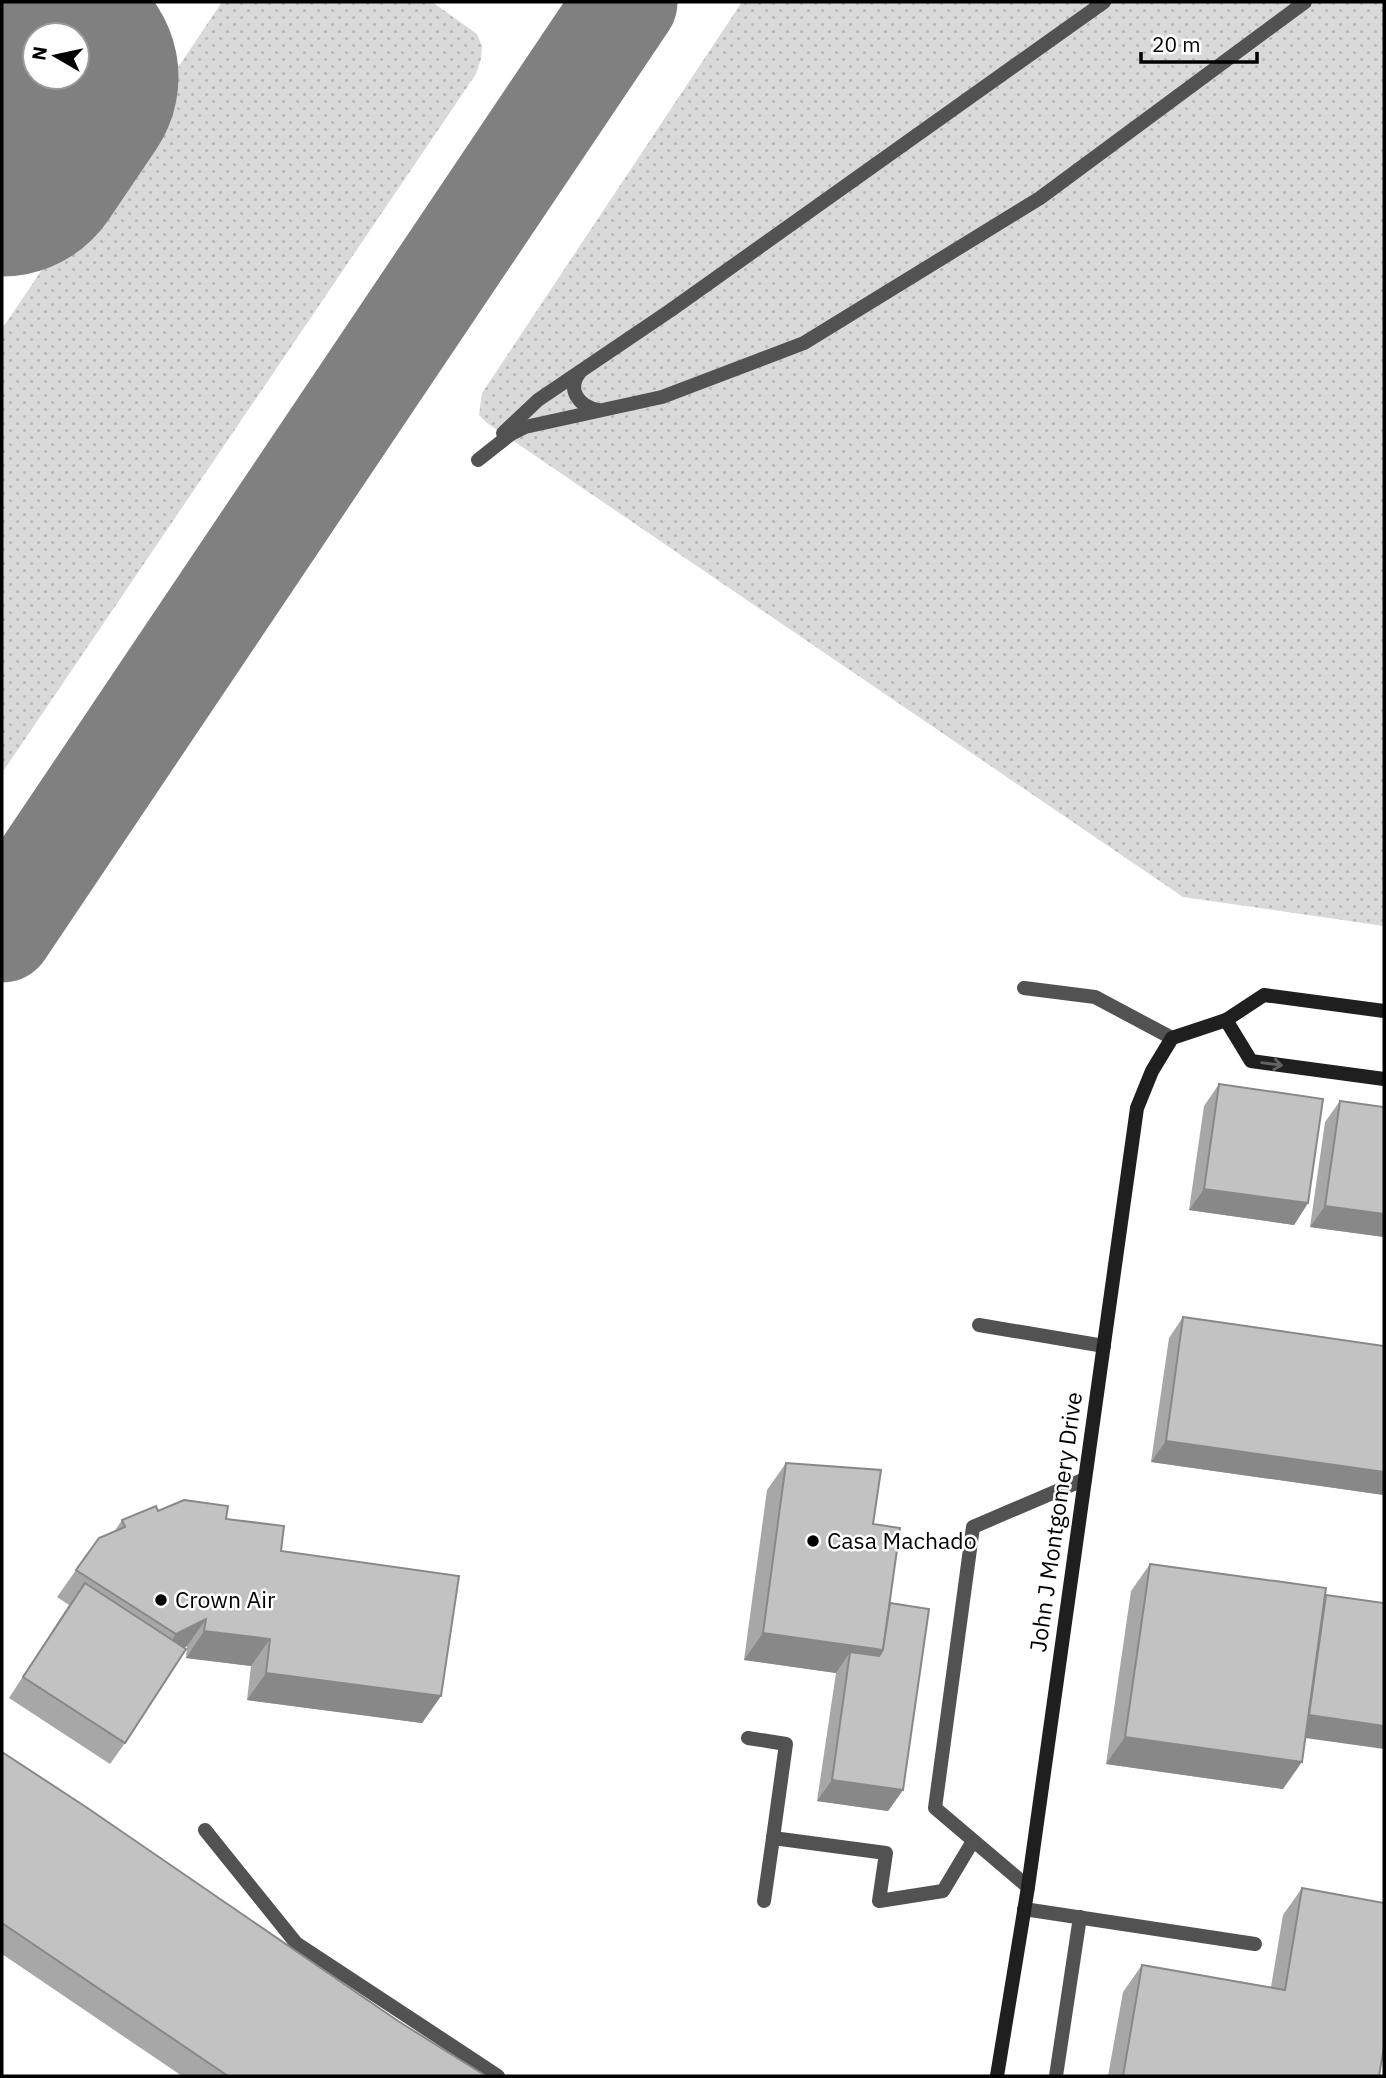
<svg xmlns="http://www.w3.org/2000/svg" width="1386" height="2078" viewBox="0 0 1386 2078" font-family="'IBM Plex Sans',sans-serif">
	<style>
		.grass { fill: url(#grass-dots) }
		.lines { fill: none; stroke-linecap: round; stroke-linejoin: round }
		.taxiway { stroke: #808080; stroke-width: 103 }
		.runway { stroke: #808080; stroke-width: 257 }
		.lane { stroke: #525252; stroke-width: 14 }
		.secondary { stroke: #1f1f1f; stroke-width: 14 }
		.wall { fill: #a7a7a7 }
		.shaded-wall { fill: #888 }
		.building { fill: #c2c2c2; stroke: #888; stroke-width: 2 }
		.oneway { stroke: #626262 }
		.poi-dot { fill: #000; stroke: #fff; stroke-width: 2.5 }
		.labels { text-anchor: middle; stroke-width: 5; stroke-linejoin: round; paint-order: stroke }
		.street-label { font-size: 23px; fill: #000; stroke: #fff }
		.poi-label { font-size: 23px; fill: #000; stroke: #fff; text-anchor: start }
	</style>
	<defs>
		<pattern id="grass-dots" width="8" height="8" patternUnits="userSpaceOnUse" patternTransform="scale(1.75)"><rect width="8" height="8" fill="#d9d9d9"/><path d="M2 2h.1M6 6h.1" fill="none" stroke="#b8b8b8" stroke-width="1.8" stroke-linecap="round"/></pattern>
	</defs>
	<rect width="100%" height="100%" fill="#fff"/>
	<g class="grass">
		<path d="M 222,2 L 432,2 L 477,34 L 482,46 L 481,59 L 476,74 L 2,773 L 2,329 Z"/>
		<path d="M 742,2 L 1384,2 L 1384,926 L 1183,897 L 487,423 L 479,415 L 482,393 Z"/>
	</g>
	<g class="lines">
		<path class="taxiway" d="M 2,931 L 626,2"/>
		<path class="runway" d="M 2,148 L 50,77"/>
		<g class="lane">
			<path d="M 580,372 C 566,390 579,406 598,410"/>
			<path d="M 503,433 L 538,400 L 671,310 L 1104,2"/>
			<path d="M 478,460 L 511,434 L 525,427 L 662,397 L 804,343 L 1040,198 L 1305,2"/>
			<path d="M 1024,988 L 1095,997 L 1172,1038"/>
			<path d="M 979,1325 L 1104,1346"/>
			<path d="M 748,1738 L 786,1744 L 773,1838"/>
			<path d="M 205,1830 L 296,1943 L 498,2076"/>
			<path d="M 1028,1887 L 935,1808 L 973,1527 L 1085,1479"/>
			<path d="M 764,1901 L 773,1838 L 886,1853 L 879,1901 L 943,1891 L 973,1841"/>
			<path d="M 1024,1909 L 1255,1944"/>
			<path d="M 1056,2076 L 1080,1917"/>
		</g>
		<g class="secondary">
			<path d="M 1226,1020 L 1251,1061 L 1384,1079"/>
			<path d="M 997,2076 L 1028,1887 L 1137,1108 L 1152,1071 L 1172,1038 L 1226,1020 L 1264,995 L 1384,1011"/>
		</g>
	</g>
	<g class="wall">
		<path d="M 1219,1084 L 1308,1203 L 1294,1225 L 1189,1210 L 1204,1106 Z"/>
		<path d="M 1340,1101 L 1384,1237 L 1310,1227 L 1325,1122 Z"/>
		<path d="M 1183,1317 L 1384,1346 L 1384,1495 L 1151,1462 L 1169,1338 Z"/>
		<path d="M 786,1463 L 873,1524 L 890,1603 L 903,1790 L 888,1811 L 817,1801 L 836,1673 L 744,1660 L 767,1490 Z"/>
		<path d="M 158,1511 L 226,1519 L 281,1551 L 441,1696 L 422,1723 L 247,1700 L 251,1666 L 186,1658 L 187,1646 L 184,1648 L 125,1743 L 110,1764 L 9,1698 L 69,1605 L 57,1597 L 76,1570 L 114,1532 L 122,1520 Z"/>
		<path d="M 1150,1564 L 1306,1738 L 1283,1789 L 1106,1764 L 1131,1591 Z"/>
		<path d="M 2,1752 L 398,2021 L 486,2076 L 182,2076 L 2,1954 Z"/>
		<path d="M 1302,1888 L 1379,2076 L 1108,2076 L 1123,1992 L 1142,1965 L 1271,1987 L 1283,1915 Z"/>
	</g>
	<g class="shaded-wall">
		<path d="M 1204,1189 L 1308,1203 L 1294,1225 L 1189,1210 Z"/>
		<path d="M 1325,1206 L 1384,1214 L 1384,1237 L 1310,1227 Z"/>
		<path d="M 1166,1441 L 1384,1472 L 1384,1495 L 1151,1462 Z"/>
		<path d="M 206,1619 L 187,1646 L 157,1661 L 176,1634 Z"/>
		<path d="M 204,1631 L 270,1639 L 251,1666 L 186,1658 Z"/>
		<path d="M 763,1633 L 883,1650 L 864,1677 L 850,1652 L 836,1673 L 744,1660 Z"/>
		<path d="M 266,1673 L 441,1696 L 422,1723 L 247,1700 Z"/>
		<path d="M 1306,1715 L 1384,1726 L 1384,1749 L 1291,1736 Z"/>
		<path d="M 1125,1737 L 1302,1762 L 1283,1789 L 1106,1764 Z"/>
		<path d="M 832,1780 L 903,1790 L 888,1811 L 817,1801 Z"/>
	</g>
	<g class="building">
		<path d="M 1219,1084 L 1323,1099 L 1308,1203 L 1204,1189 Z"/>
		<path d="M 1340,1101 L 1384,1107 L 1384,1214 L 1325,1206 Z"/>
		<path d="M 1183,1317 L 1384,1346 L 1384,1472 L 1166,1441 Z"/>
		<path d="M 786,1463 L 881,1470 L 873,1524 L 900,1528 L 883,1650 L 763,1633 Z"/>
		<path d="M 184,1500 L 228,1506 L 226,1519 L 284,1526 L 281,1551 L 459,1576 L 441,1696 L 266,1673 L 270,1639 L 204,1631 L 206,1619 L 176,1634 L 76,1570 L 99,1538 L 125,1527 L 122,1520 L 156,1506 L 158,1511 Z"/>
		<path d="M 1150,1564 L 1326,1588 L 1302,1762 L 1125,1737 Z"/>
		<path d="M 85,1583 L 186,1649 L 125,1743 L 23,1677 Z"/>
		<path d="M 1326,1595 L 1384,1603 L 1384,1726 L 1309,1715 Z"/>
		<path d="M 890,1603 L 929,1609 L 903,1790 L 832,1780 L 850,1652 L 879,1656 L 883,1650 Z"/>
		<path d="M 2,1752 L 86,1807 L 398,2021 L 486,2076 L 228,2076 L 2,1923 Z"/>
		<path d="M 1302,1888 L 1384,1903 L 1384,2047 L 1379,2076 L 1123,2076 L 1142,1965 L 1285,1990 Z"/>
	</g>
	<defs><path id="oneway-shaft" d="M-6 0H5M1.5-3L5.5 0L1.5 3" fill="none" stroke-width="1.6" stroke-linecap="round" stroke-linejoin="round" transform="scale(1.75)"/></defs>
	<use class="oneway" href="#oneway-shaft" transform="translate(1272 1064) rotate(8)"/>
	<g class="poi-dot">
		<circle cx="813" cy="1541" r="7"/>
		<circle cx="161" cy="1600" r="7"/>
	</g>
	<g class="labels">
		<g class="street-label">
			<text transform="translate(1056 1522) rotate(-82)" y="8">John J Montgomery Drive</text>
		</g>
		<g class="poi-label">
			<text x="827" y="1549">Casa Machado</text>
			<text x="175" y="1608">Crown Air</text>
		</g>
	</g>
	<rect width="1386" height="2078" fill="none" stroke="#000000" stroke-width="7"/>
	<g transform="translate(56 56) rotate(279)"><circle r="33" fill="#ffffff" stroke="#999999" stroke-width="2"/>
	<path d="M0-5L12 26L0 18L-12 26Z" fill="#000000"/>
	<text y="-10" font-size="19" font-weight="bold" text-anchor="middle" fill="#000000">N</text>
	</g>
	<path d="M1141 52v10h116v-10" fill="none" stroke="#000000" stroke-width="3.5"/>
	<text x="1152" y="52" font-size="21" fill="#000000" stroke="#ffffff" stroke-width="5" paint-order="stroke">20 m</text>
</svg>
